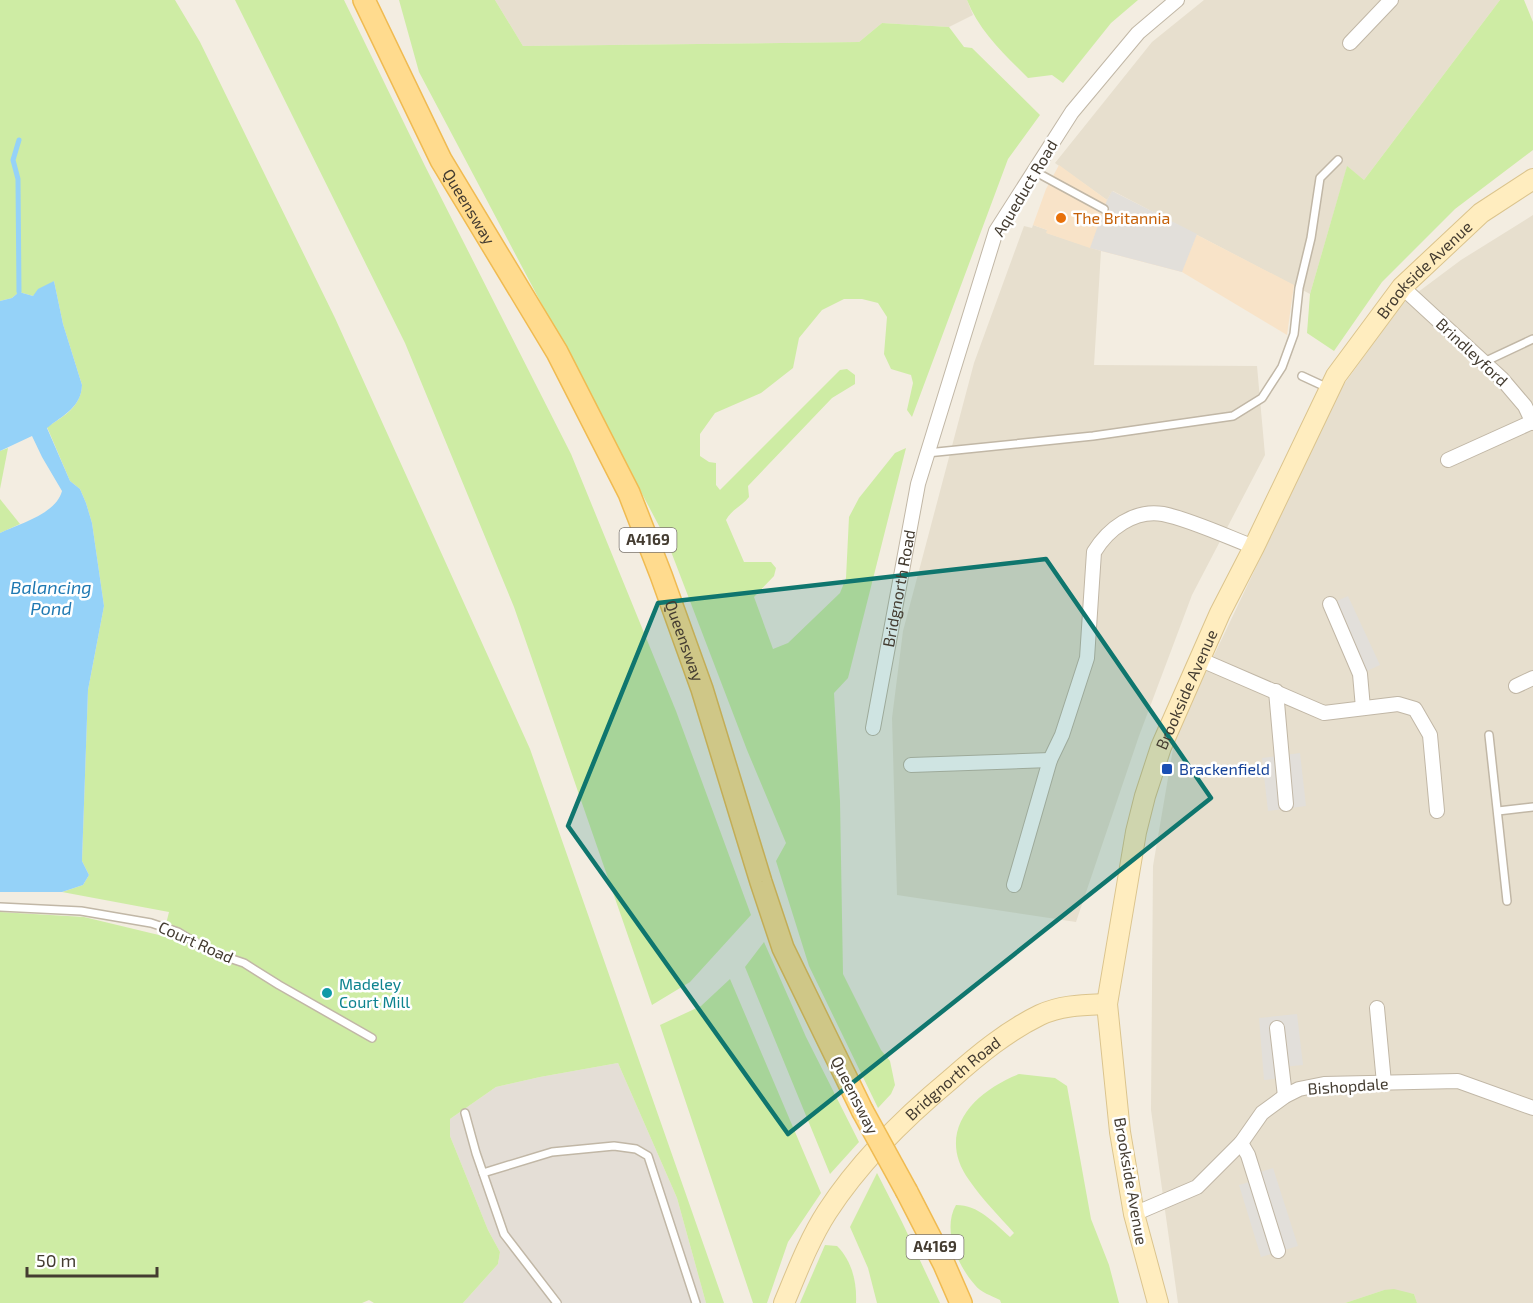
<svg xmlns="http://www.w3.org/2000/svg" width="1533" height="1303" viewBox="0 0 1533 1303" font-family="'Exo 2',sans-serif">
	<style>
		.residential { fill: #e7dfce }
		.commercial { fill: #f8e3c8 }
		.industrial { fill: #e4ded6 }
		.green { fill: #ceeca4 }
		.parking { fill: #e2dfda }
		.water { fill: #95d2f8 }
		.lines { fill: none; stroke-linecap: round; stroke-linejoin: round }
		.stream { stroke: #95d2f8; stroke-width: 5 }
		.lane-casing { stroke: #c1b7a6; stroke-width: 10 }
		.street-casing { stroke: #c1b7a6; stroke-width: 16 }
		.secondary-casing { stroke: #dbc48d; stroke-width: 22 }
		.primary-casing { stroke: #f0bb51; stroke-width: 24 }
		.lane { stroke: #fff; stroke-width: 7 }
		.street { stroke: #fff; stroke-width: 14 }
		.secondary { stroke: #ffedbf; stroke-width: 20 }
		.primary { stroke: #ffdb8e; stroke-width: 21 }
		.primary-bridge-casing { stroke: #f0bb51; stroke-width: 24; stroke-linecap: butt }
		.primary-bridge { stroke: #ffdb8e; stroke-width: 21 }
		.marked { fill: #0f766e; fill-opacity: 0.2; stroke: #0f766e; stroke-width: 4.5; stroke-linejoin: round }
		.food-dot { fill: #e8710a; stroke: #fff; stroke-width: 2 }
		.transit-dot { fill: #1a4fb4; stroke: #fff; stroke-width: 2 }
		.culture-dot { fill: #0f9aa8; stroke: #fff; stroke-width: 2 }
		.labels { text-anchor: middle; stroke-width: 5; stroke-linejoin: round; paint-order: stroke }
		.shield { fill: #fff; stroke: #7c766f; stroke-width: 1.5 }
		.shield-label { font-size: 15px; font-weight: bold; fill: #443c31 }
		.street-label { font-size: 16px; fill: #443c31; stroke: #fff }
		.food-label { font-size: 16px; fill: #c56008; stroke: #fff; text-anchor: start }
		.transit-label { font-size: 16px; fill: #164399; stroke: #fff; text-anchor: start }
		.culture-label { font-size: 16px; fill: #0d838f; stroke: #fff; text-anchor: start }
		.water-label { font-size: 18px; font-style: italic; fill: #1f79b2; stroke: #fff }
	</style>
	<rect width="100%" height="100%" fill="#f3ede1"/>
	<g class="residential">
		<path d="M 495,0 L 967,0 L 973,15 L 949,27 L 882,23 L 859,42 L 523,46 Z"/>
		<path d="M 1204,0 L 1500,0 L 1364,180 L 1347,167 L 1310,294 L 1113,191 L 1107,200 L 1055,163 L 1152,42 Z"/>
		<path d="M 1533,215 L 1533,1303 L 1417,1303 L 1414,1294 L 1384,1290 L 1345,1303 L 1178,1303 L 1151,1110 L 1153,866 L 1175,737 L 1342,387 L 1402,304 L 1461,260 Z"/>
		<path d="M 1033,225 L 1047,230 L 1047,233 L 1101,251 L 1094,365 L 1257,366 L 1265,455 L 1192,595 L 1139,736 L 1076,922 L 897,895 L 892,718 L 903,631 L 974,363 L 1024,226 L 1032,228 Z"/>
	</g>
	<path class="commercial" d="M 1059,165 L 1107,200 L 1112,191 L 1294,285 L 1287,335 L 1182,272 L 1090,248 L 1046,233 L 1047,230 L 1033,225 L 1046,189 Z"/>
	<path class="industrial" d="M 618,1063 L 677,1198 L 706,1303 L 463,1303 L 498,1264 L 500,1252 L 488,1230 L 450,1136 L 450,1119 L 496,1087 L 540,1077 Z"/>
	<g class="green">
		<path d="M 0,0 L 175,0 L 200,42 L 335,318 L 530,749 L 724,1303 L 706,1303 L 677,1198 L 618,1063 L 540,1077 L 496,1087 L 450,1119 L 450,1136 L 488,1230 L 500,1252 L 498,1264 L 463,1303 L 374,1303 L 369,1300 L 362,1303 L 0,1303 L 0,912 L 84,917 L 163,936 L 169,912 L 62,892 L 83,885 L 89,875 L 82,861 L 88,690 L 104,606 L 92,523 L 86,503 L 80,489 L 70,481 L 47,427 C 64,416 81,407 82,385 L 63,324 L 54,281 L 33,296 L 19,292 L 12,298 L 0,301 Z"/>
		<path d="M 235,0 L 344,0 L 425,166 L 571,454 L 676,711 L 751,915 L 690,982 L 652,1005 L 514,607 L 405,343 Z"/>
		<path d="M 399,0 L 495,0 L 523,46 L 859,42 L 882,23 L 949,27 L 964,47 L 972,48 L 1040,115 L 1008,159 L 912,417 L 907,410 L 913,383 L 911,375 L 891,369 L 884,354 L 887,317 L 878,303 L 862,299 L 844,299 L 822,310 L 799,338 L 793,368 L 761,393 L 715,413 L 700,434 L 700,456 L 709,462 L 716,463 L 716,485 L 720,490 L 840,370 L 847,369 L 855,375 L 855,384 L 832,398 L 748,486 L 749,497 C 742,506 731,510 726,520 L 744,562 L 771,562 L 776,568 L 774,576 L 754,597 L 773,649 L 788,643 L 840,593 L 846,578 L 849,517 L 859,498 L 895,453 L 906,448 L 848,678 L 834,693 L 840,801 L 843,974 L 881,1050 L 890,1061 L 895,1085 L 891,1094 L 878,1108 L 809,966 L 776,861 L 786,843 L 747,750 L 667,541 L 419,72 Z"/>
		<path d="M 967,0 L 1138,0 L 1111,23 L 1063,83 L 1052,75 L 1028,78 C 1005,55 979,31 967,0 Z"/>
		<path d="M 1500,0 L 1524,0 L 1533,22 L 1533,150 L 1455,209 L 1382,282 L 1334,351 L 1307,333 L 1310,294 L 1347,166 L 1364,180 Z"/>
		<path d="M 8,448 L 0,489 L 0,451 Z"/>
		<path d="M 0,499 L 20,524 L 0,533 Z"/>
		<path d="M 764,942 L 806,1037 L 859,1142 L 830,1174 L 745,967 Z"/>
		<path d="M 730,979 L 821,1193 L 788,1242 L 767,1303 L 753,1303 L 660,1025 L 701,1006 Z"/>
		<path d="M 1019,1074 L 1055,1078 L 1067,1086 L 1091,1219 L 1109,1265 L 1119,1303 L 1001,1303 L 1000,1300 C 992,1296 980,1292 975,1285 C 957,1265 942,1229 956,1205 C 979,1205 994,1223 1010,1237 L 1014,1233 C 999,1216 982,1199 969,1180 C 935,1132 973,1092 1019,1074 Z"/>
		<path d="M 877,1173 L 902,1222 L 940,1303 L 877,1303 L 868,1268 L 850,1227 Z"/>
		<path d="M 825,1245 L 837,1246 C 852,1261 857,1282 856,1303 L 800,1303 Z"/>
		<path d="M 1394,1289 L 1414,1294 L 1417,1303 L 1345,1303 L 1384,1290 Z"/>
	</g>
	<g class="parking">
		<path d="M 1112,191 L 1197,234 L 1182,272 L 1090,248 L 1107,200 Z"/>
		<path d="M 1348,596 L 1380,665 L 1360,674 L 1330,604 Z"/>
		<path d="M 1300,753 L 1306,806 L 1268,811 L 1262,758 Z"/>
		<path d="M 1297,1014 L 1303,1065 L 1282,1067 L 1283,1078 L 1264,1080 L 1259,1018 Z"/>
		<path d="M 1273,1168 L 1298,1246 L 1261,1257 L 1239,1185 L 1256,1180 L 1254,1174 Z"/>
	</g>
	<path class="water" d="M 54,281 L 63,324 L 82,385 C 81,408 63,415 47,428 L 70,481 L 80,489 L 86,503 L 92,523 L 104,606 L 88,690 L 82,861 L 89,875 L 83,885 L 62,892 L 0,892 L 0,533 C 19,524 56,514 62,491 L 42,457 L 32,436 L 0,451 L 0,301 L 12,298 L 19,292 L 33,296 L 38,289 Z"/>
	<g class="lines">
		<path class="stream" d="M 19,140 L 13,160 L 18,179 L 19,292"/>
		<g class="lane-casing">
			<g id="lane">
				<path d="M 1034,171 L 1104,209"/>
				<path d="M 1484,362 L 1533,339"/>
				<path d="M 1302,376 L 1328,388"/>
				<path d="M 927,453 L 1093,436 L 1233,416 L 1262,398 L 1282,367 L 1294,334 L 1299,288 L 1311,238 L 1320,178 L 1338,160"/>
				<path d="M 1489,735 L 1507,901"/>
				<path d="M 1498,811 L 1533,807"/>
				<path d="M 0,907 L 81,911 L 151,923 L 178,932 L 211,952 L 244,963 L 279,985 L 372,1038"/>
				<path d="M 465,1113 L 476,1153 L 504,1234 L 557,1303"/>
				<path d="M 483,1173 L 552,1152 L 614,1146 L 636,1149 L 648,1156 L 696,1303"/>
			</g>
		</g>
		<g class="street-casing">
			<g id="street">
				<path d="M 1350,43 L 1391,0"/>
				<path d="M 1402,287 L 1502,379 L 1525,406 L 1533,423"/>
				<path d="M 1448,460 L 1532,422"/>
				<path d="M 1330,604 L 1360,674 L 1363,708"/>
				<path d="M 1199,659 L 1324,713 L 1398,704 L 1415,709 L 1430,735 L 1437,811"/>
				<path d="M 1516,686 L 1533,678"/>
				<path d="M 1276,691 L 1286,804"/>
				<path id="s1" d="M 873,728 L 918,484 L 996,231 L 1072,112 L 1138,33 L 1177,0"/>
				<path d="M 911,765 L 1050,760"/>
				<path d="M 1014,885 L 1050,760 L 1062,735 L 1087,658 L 1094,552 C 1108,529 1134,509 1163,514 C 1189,519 1228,537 1254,547"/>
				<path d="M 1377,1008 L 1384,1083"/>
				<path d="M 1277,1028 L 1285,1096"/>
				<path d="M 1241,1143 L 1248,1155 L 1278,1251"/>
				<path d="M 1134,1214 L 1197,1187 L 1241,1143 L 1262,1113 L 1285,1096 L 1299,1089 L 1324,1084 L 1458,1081 L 1533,1108"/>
			</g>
		</g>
		<g class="secondary-casing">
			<g id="secondary">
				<path id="s2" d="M 784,1303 C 797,1272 809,1240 827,1212 C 860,1161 904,1118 951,1079 C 978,1055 1007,1031 1040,1015 C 1061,1005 1084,1005 1107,1004"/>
				<path id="s3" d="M 1158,1303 L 1134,1214 L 1120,1132 L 1107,1004 L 1136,832 L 1145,796 L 1161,747 L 1220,613 L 1254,547 L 1336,376 L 1402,287 L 1481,213 L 1533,179"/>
			</g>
		</g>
		<g class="primary-casing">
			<g id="primary">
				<path id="s4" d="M 364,0 L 441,160 L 557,352 L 629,493 L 661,575 L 702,689 L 761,882 L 783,948 L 862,1110"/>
				<path d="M 907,1192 L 944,1264 L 961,1303"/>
			</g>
		</g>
		<use href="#lane" class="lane"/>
		<use href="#street" class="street"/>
		<use href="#secondary" class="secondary"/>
		<use href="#primary" class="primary"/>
		<g class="primary-bridge-casing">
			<path id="primary-bridge" d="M 862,1110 L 907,1192"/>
		</g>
		<use href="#primary-bridge" class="primary-bridge"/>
	</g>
	<path class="marked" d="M 1046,559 L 1211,798 L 788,1134 L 568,826 L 658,603 Z"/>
	<circle class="food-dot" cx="1061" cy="218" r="6"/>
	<rect class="transit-dot" x="1161" y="763" width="12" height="12" rx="3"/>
	<circle class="culture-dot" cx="327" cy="993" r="6"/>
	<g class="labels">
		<g class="shield">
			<rect x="619.5" y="528" width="57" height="24" rx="4.5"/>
			<rect x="906.5" y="1235" width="57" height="24" rx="4.5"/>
		</g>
		<g class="shield-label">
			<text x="648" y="545">A4169</text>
			<text x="935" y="1252">A4169</text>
		</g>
		<g class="street-label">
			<text transform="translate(1025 188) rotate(-59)" y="6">Aqueduct Road</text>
			<text dy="6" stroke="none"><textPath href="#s4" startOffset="232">Queensway</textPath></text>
			<text dy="6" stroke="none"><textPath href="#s3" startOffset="1116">Brookside Avenue</textPath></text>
			<text transform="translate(1472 352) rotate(43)" y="6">Brindleyford</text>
			<text dy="6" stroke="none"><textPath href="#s1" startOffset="142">Bridgnorth Road</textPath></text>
			<text dy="6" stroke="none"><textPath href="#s4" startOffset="718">Queensway</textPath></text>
			<text dy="6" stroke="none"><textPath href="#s3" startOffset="630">Brookside Avenue</textPath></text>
			<text transform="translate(196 942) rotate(24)" y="6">Court Road</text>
			<text dy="6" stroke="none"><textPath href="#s2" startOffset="285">Bridgnorth Road</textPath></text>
			<text transform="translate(1348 1086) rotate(-4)" y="6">Bishopdale</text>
			<text transform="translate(855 1095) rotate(63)" y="6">Queensway</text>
			<text transform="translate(1131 1181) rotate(80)" y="6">Brookside Avenue</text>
		</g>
		<g class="food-label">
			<text x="1073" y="224">The Britannia</text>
		</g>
		<g class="transit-label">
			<text x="1179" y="775">Brackenfield</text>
		</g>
		<g class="culture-label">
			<text x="339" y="990">Madeley<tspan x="339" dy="18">Court Mill</tspan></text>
		</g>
		<g class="water-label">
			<text x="51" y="594">Balancing<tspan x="51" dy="21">Pond</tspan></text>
		</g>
	</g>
	<path d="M27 1267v9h130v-9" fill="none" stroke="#443c31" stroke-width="3"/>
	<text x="36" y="1267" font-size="18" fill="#443c31" stroke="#ffffff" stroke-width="4.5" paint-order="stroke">50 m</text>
</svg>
